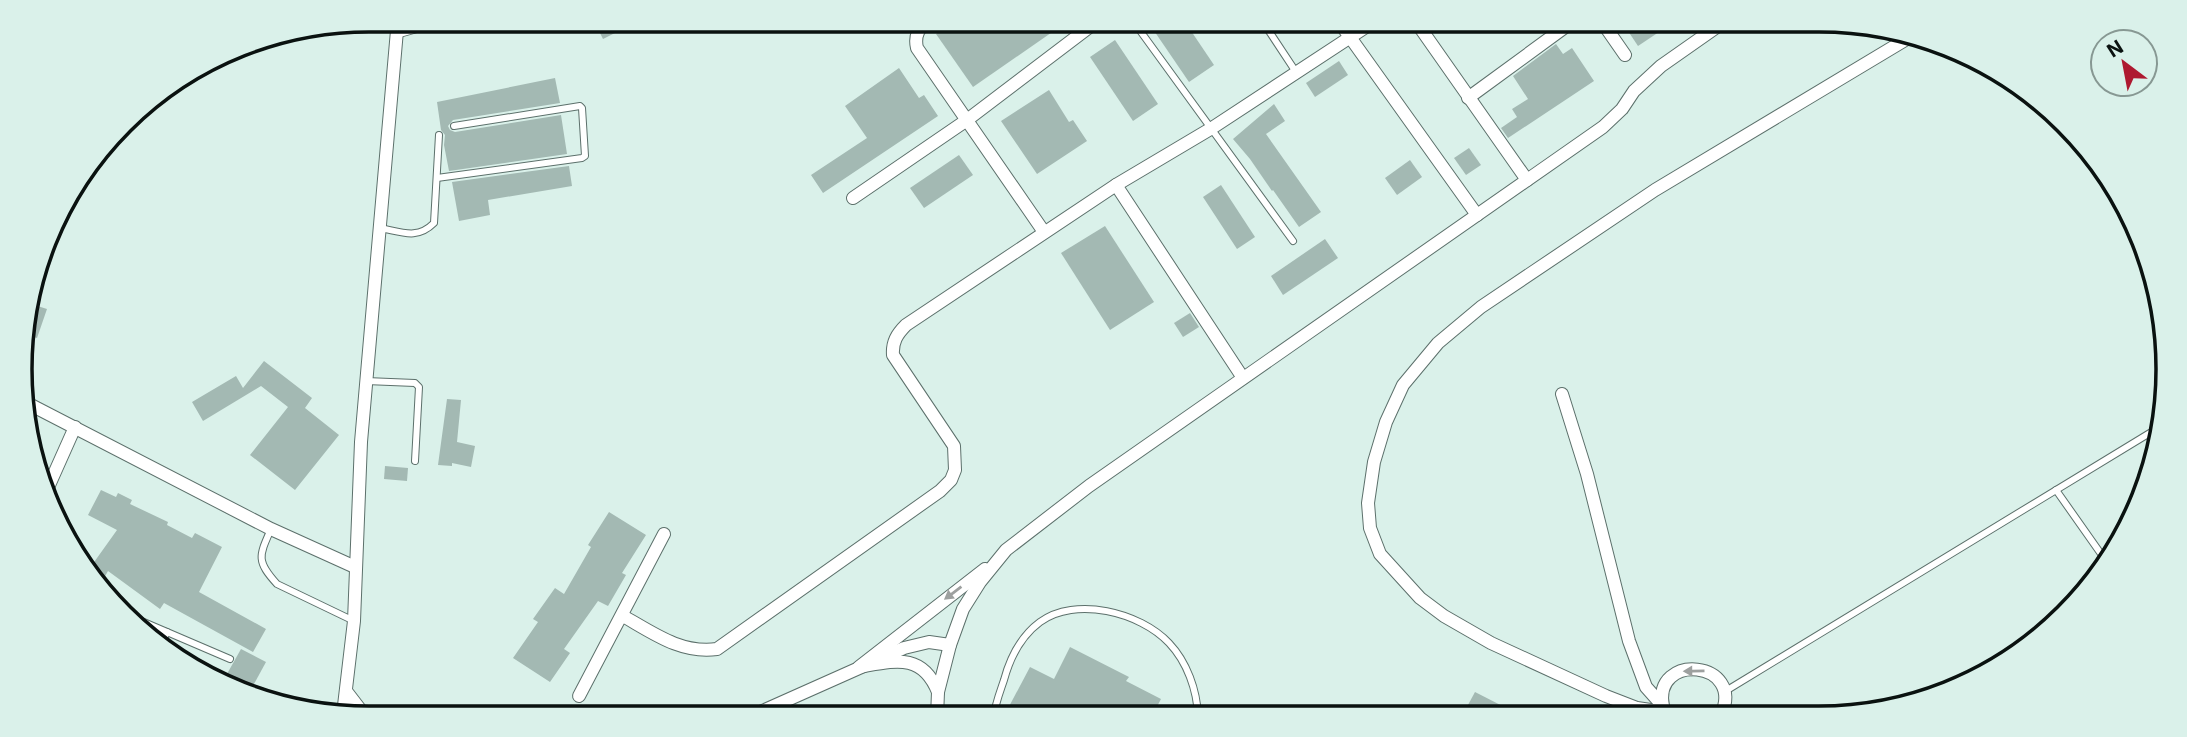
<svg xmlns="http://www.w3.org/2000/svg" width="2187" height="737" viewBox="0 0 2187 737" font-family="Inter,sans-serif">
	<style>
		.building { fill: #a3b9b3 }
		.lines { fill: none; stroke-linecap: round; stroke-linejoin: round }
		.lane-casing { stroke: #5c706b; stroke-width: 8 }
		.street-casing { stroke: #5c706b; stroke-width: 14 }
		.lane { stroke: #fff; stroke-width: 6 }
		.street { stroke: #fff; stroke-width: 12 }
		.oneway { fill: #9da09f }
		.rim { fill: none; stroke: #0a1210; stroke-width: 3.5 }
	</style>
	<rect width="100%" height="100%" fill="#daf1ea"/>
	<g class="building">
		<path d="M 593,19 L 643,19 L 603,39 Z"/>
		<path d="M 959,19 L 1071,19 L 973,87 L 936,34 Z"/>
		<path d="M 1146,19 L 1183,19 L 1214,65 L 1189,82 Z"/>
		<path d="M 1620,19 L 1650,19 L 1659,32 L 1638,46 Z"/>
		<path d="M 1115,40 L 1158,104 L 1133,121 L 1090,57 Z"/>
		<path d="M 1556,44 L 1563,54 L 1572,48 L 1594,81 L 1508,138 L 1501,128 L 1517,117 L 1512,109 L 1528,99 L 1513,76 Z"/>
		<path d="M 1339,61 L 1348,75 L 1315,97 L 1306,83 Z"/>
		<path d="M 899,68 L 919,98 L 924,95 L 938,116 L 823,193 L 811,175 L 867,138 L 845,106 Z"/>
		<path d="M 555,78 L 560,103 L 453,120 L 448,126 L 450,130 L 455,132 L 561,115 L 567,154 L 449,171 L 444,145 L 445,135 L 441,130 L 437,102 Z"/>
		<path d="M 1049,90 L 1069,122 L 1073,120 L 1087,141 L 1037,174 L 1001,121 Z"/>
		<path d="M 1274,104 L 1285,121 L 1266,134 L 1321,212 L 1299,227 L 1273,190 L 1272,191 L 1250,159 L 1233,139 Z"/>
		<path d="M 1469,148 L 1481,165 L 1466,175 L 1454,158 Z"/>
		<path d="M 959,155 L 973,175 L 924,208 L 910,188 Z"/>
		<path d="M 1410,160 L 1422,177 L 1397,195 L 1385,178 Z"/>
		<path d="M 569,166 L 572,186 L 488,200 L 490,215 L 459,221 L 452,182 Z"/>
		<path d="M 1221,185 L 1255,237 L 1237,249 L 1203,197 Z"/>
		<path d="M 1105,226 L 1154,302 L 1110,330 L 1061,253 Z"/>
		<path d="M 1325,239 L 1338,258 L 1283,295 L 1271,276 Z"/>
		<path d="M 28,303 L 47,309 L 37,338 L 23,334 L 22,323 Z"/>
		<path d="M 1190,313 L 1199,327 L 1183,337 L 1174,323 Z"/>
		<path d="M 264,361 L 312,398 L 305,408 L 339,435 L 295,490 L 250,455 L 288,407 L 261,386 L 203,421 L 192,402 L 236,376 L 243,388 Z"/>
		<path d="M 447,399 L 461,400 L 457,442 L 475,446 L 471,467 L 452,463 L 452,466 L 438,465 Z"/>
		<path d="M 385,466 L 408,468 L 407,481 L 384,479 Z"/>
		<path d="M 101,490 L 116,497 L 118,493 L 132,500 L 130,504 L 168,522 L 167,525 L 192,538 L 195,533 L 222,547 L 199,592 L 266,629 L 253,652 L 164,603 L 160,609 L 108,571 L 100,585 L 87,572 L 117,530 L 88,515 Z"/>
		<path d="M 609,512 L 646,535 L 622,573 L 626,575 L 608,606 L 598,601 L 564,649 L 570,653 L 550,682 L 513,658 L 538,622 L 533,619 L 555,588 L 564,594 L 591,547 L 588,545 Z"/>
		<path d="M 1070,647 L 1129,677 L 1126,681 L 1161,699 L 1152,716 L 1004,716 L 1030,667 L 1054,679 Z"/>
		<path d="M 241,649 L 266,662 L 249,693 L 223,681 Z"/>
		<path d="M 1475,692 L 1520,715 L 1462,716 Z"/>
	</g>
	<g class="lines">
		<g class="lane-casing">
			<g id="lane">
				<path d="M 1261,19 L 1296,72"/>
				<path d="M 1141,32 L 1293,241"/>
				<path d="M 396,35 L 452,19"/>
				<path d="M 437,178 L 582,158 L 585,156 L 582,108 L 580,106 L 454,126"/>
				<path d="M 380,228 C 402,232 417,240 434,223 L 439,135"/>
				<path d="M 366,381 L 415,383 L 419,387 L 415,461"/>
				<path d="M 2056,490 L 2106,561"/>
				<path d="M 271,529 C 259,556 256,561 277,584 L 354,621"/>
				<path d="M 132,617 L 230,659"/>
				<path d="M 161,645 L 167,632"/>
				<path d="M 1724,692 L 2158,428"/>
				<path d="M 994,716 C 995,704 1000,692 1004,680 C 1010,658 1021,636 1040,622 C 1075,596 1140,612 1169,643 C 1187,662 1197,690 1198,716"/>
			</g>
		</g>
		<g class="street-casing">
			<g id="street">
				<path d="M 929,19 C 919,28 914,35 917,48 L 1044,232"/>
				<path d="M 1337,19 L 1477,215"/>
				<path d="M 1414,19 L 1527,180"/>
				<path d="M 1600,19 L 1625,55"/>
				<path d="M 1468,98 L 1576,19"/>
				<path d="M 1116,185 L 1243,378"/>
				<path d="M 853,198 L 967,120 L 1100,19"/>
				<path d="M 1562,394 L 1587,474 L 1629,641 L 1646,687 L 1662,705"/>
				<path d="M 27,403 L 271,529 L 355,567"/>
				<path d="M 46,492 L 75,427"/>
				<path d="M 623,616 C 653,633 681,654 717,649 L 940,491 L 951,480 L 955,470 L 954,446 L 893,355 C 892,342 897,334 906,325 L 1116,185 L 1212,128 L 1378,19"/>
				<path d="M 346,691 L 366,717"/>
				<path d="M 938,692 C 922,652 894,661 859,667 L 985,569"/>
				<path d="M 579,696 L 664,534"/>
				<path d="M 1663,706 C 1652,652 1746,660 1721,715"/>
				<path d="M 1664,712 L 1637,708 L 1606,696 L 1491,643 L 1444,616 L 1420,598 L 1380,554 L 1370,528 L 1368,503 L 1374,462 L 1386,422 L 1403,385 L 1438,343 L 1481,307 L 1655,190 L 1915,34"/>
				<path d="M 343,714 L 354,621 L 361,442 L 398,19"/>
				<path d="M 749,717 L 904,648 L 929,642 L 950,645"/>
				<path d="M 937,717 L 938,692 L 950,645 L 963,609 L 980,582 L 1006,550 L 1089,486 L 1603,127 L 1622,109 L 1634,91 L 1661,66 L 1728,19"/>
			</g>
		</g>
		<use href="#lane" class="lane"/>
		<use href="#street" class="street"/>
	</g>
	<defs><path id="oneway-solid" d="M-6-.8H1V-3.2L6.5 0L1 3.2V.8H-6Z" transform="scale(1.75)"/></defs>
	<g class="oneway">
		<use href="#oneway-solid" transform="translate(953 593) rotate(143)"/>
		<use href="#oneway-solid" transform="translate(1694 671) rotate(179)"/>
	</g>
	<path d="M0 0H2187V737H0ZM369 32H1819A337 337 0 0 1 2156 369V369A337 337 0 0 1 1819 706H369A337 337 0 0 1 32 369V369A337 337 0 0 1 369 32Z" fill="#daf1ea" fill-rule="evenodd"/>
	<path class="rim" d="M369 32H1819A337 337 0 0 1 2156 369V369A337 337 0 0 1 1819 706H369A337 337 0 0 1 32 369V369A337 337 0 0 1 369 32Z"/>
	<g transform="translate(2124 63) rotate(328)"><circle r="33" fill="#daf1ea" stroke="#879893" stroke-width="2"/>
	<path d="M0-5L12 26L0 18L-12 26Z" fill="#ae1930"/>
	<text y="-10" font-size="19" font-weight="bold" text-anchor="middle" fill="#0a1210">N</text>
	</g>
</svg>
